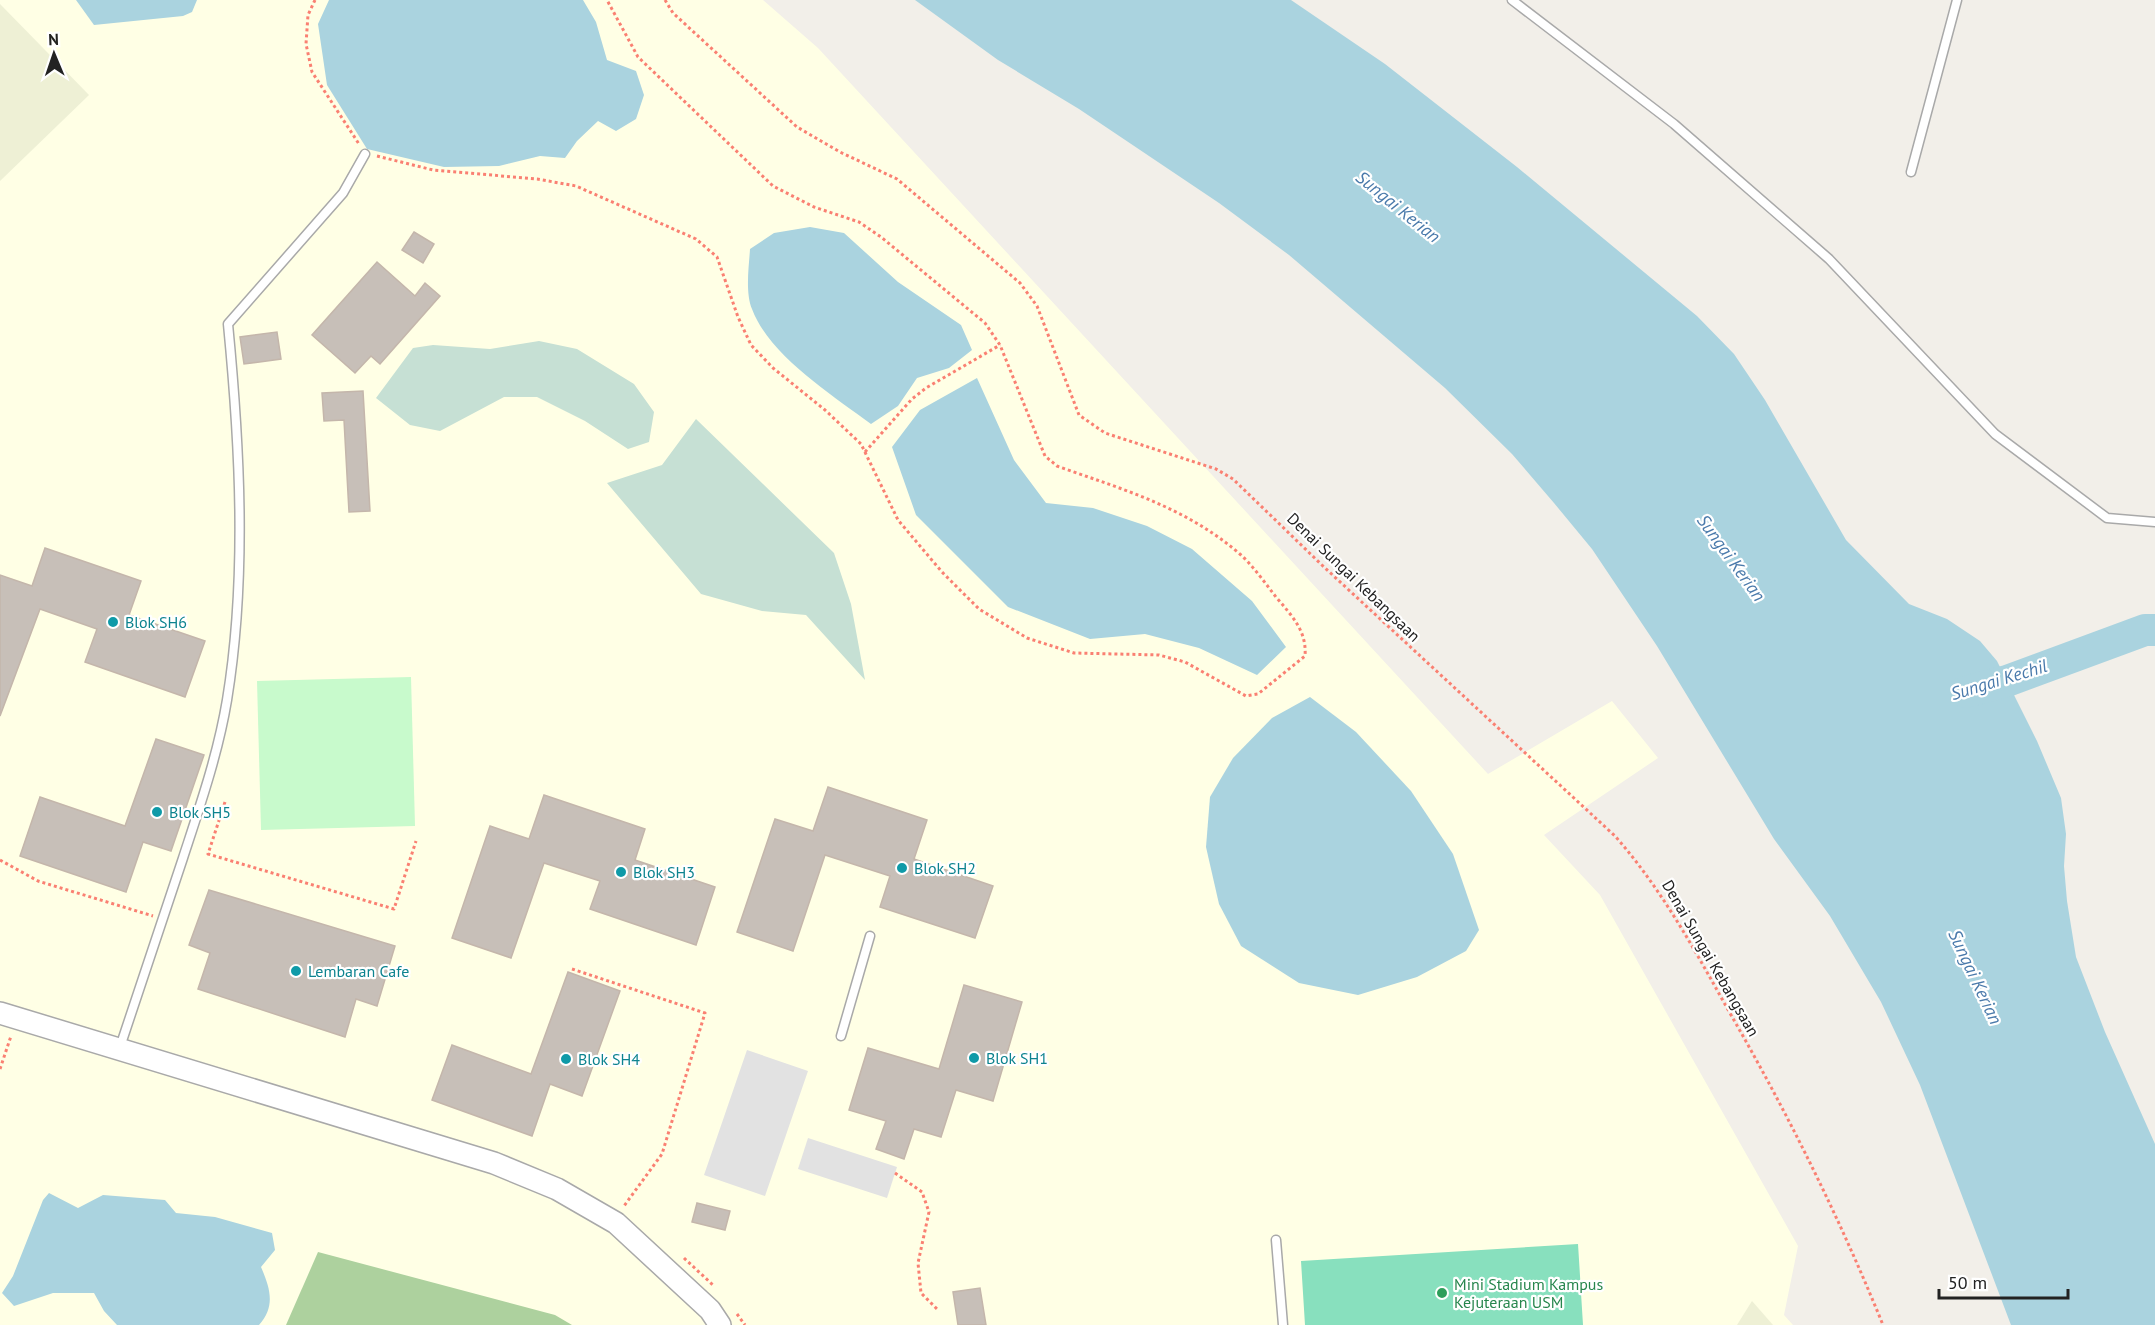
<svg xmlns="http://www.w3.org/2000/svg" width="2155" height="1325" viewBox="0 0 2155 1325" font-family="'PT Sans',sans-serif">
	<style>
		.education { fill: #ffffe5 }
		.farmland { fill: #eef0d5 }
		.forest { fill: #add19e }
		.wetland { fill: #c6e0d4 }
		.park { fill: #c8facc }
		.pitch { fill: #88e0be }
		.parking { fill: #e2e2e2 }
		.water { fill: #aad3df }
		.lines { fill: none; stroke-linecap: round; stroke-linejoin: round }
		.river { stroke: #aad3df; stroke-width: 32 }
		.building { fill: #c7bfb8; stroke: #c4b6ab; stroke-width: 1.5 }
		.service-casing { stroke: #a9a9a9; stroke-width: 11 }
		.tertiary-casing { stroke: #a9a9a9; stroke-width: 24 }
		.path { stroke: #fa8072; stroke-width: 3; stroke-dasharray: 3 3; stroke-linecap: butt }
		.service { stroke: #fff; stroke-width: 8 }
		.tertiary { stroke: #fff; stroke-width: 21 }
		.culture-dot { fill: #0f9aa8; stroke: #fff; stroke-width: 2 }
		.leisure-dot { fill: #2e9e5b; stroke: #fff; stroke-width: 2 }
		.labels { text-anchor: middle; stroke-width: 4.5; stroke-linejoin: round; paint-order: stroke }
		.street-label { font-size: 16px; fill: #222; stroke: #fff }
		.culture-label { font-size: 16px; fill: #0d838f; stroke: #fff; text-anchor: start }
		.leisure-label { font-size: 16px; fill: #27864d; stroke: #fff; text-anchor: start }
		.water-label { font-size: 18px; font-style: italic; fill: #4a7aab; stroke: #fff }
	</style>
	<rect width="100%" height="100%" fill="#f2efe9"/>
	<path class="education" d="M 0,0 L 763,0 L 818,48 L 1488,774 L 1612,701 L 1658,758 L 1544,835 L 1600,895 L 1798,1246 L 1784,1315 L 1793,1325 L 0,1325 Z"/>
	<g class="farmland">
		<path d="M 0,4 L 89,95 L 0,181 Z"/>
		<path d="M 1752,1301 L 1773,1325 L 1737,1325 Z"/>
	</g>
	<path class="forest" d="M 318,1252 L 555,1315 L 572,1325 L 286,1325 Z"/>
	<g class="wetland">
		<path d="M 539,341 L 577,349 L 634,384 L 654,412 L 649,442 L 628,449 L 585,421 L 537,397 L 504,397 L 440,431 L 410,425 L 376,398 L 413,348 L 433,345 L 490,349 Z"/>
		<path d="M 696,419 L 834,553 L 851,604 L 865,680 L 806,615 L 762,611 L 701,594 L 607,483 L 662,465 Z"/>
	</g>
	<path class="park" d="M 411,677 L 415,826 L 261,830 L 257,681 Z"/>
	<path class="pitch" d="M 1578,1244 L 1583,1325 L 1305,1325 L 1301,1261 Z"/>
	<g class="parking">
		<path d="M 747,1050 L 808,1071 L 765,1196 L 704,1175 Z"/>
		<path d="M 808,1138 L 897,1167 L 887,1198 L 798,1169 Z"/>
	</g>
	<g class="water">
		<path d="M 76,0 L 197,0 L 192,12 L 183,16 L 94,25 Z"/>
		<path d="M 329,0 L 583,0 L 596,22 L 607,60 L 636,71 L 644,95 L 636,119 L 616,131 L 598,121 L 577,141 L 565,158 L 540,156 L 499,166 L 444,167 L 367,149 L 327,85 L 318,24 Z"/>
		<path d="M 915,0 L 1291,0 L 1385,64 L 1517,167 L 1697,316 L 1734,354 L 1765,400 L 1846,540 L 1909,604 L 1947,619 L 1980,641 L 1997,661 L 2037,741 L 2061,798 L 2066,834 L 2064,866 L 2067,901 L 2076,957 L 2105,1032 L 2155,1144 L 2155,1325 L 2011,1325 L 1920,1085 L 1881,1002 L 1830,916 L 1774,839 L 1657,646 L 1592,549 L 1554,503 L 1512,454 L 1445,388 L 1289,255 L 1219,203 L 1079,109 L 998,60 Z"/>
		<path d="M 810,227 L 844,233 L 898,282 L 961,325 L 972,350 L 949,368 L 917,378 L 898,406 L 871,424 C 832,395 769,355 752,309 C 745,292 749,266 750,249 L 774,233 Z"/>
		<path d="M 977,378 L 1014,460 L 1046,503 L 1093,508 L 1147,526 L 1192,549 L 1252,601 L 1286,647 L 1257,675 L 1199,648 L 1145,634 L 1090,639 L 1008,607 L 916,515 L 892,447 L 920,410 Z"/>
		<path d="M 1310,697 L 1356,732 L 1411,791 L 1453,854 L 1479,930 L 1466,951 L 1417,977 L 1358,995 L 1299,983 L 1241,946 L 1219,904 L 1206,847 L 1210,797 L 1233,758 L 1272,718 Z"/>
		<path d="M 49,1193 L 78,1208 L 103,1195 L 165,1200 L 176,1213 L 215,1217 L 272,1233 L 275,1250 L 261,1267 C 270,1288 276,1306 259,1325 L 117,1325 L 104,1311 L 94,1293 L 53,1293 L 14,1306 L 2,1293 L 13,1276 L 43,1200 Z"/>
	</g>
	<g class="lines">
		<path class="river" d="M 1965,692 L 2007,681 L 2145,630 L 2155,630"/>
	</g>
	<g class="building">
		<path d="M 414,232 L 434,244 L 423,263 L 402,250 Z"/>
		<path d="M 377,262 L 415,296 L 425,283 L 440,296 L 380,364 L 371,356 L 355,373 L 312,335 Z"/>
		<path d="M 277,332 L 281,359 L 244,364 L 240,337 Z"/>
		<path d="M 363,391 L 370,511 L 349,512 L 344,420 L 324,421 L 322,393 Z"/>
		<path d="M 45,548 L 141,581 L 129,615 L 205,641 L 185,697 L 85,662 L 97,629 L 40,609 L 0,716 L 0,575 L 32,586 Z"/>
		<path d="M 156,739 L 204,755 L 171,851 L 143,842 L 126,892 L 20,856 L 40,797 L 125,826 Z"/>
		<path d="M 828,787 L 927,820 L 914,859 L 993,886 L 975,938 L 880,907 L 890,876 L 825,855 L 793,951 L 737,932 L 775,819 L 813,831 Z"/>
		<path d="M 544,795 L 645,829 L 635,860 L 715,887 L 696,945 L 590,909 L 600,881 L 544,863 L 511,958 L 452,938 L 490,826 L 529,839 Z"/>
		<path d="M 209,890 L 395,946 L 377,1006 L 356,999 L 345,1037 L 198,989 L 210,953 L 189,945 Z"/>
		<path d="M 568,972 L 620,991 L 582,1096 L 550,1084 L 532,1136 L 432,1100 L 452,1045 L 531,1074 Z"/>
		<path d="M 964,985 L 1022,1002 L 993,1101 L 956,1090 L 941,1137 L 914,1129 L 904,1159 L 876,1149 L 886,1121 L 849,1110 L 868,1048 L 939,1069 Z"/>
		<path d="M 697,1203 L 730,1211 L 725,1230 L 692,1222 Z"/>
		<path d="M 980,1288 L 986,1325 L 958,1325 L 953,1292 Z"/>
	</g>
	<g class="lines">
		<g class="service-casing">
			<g id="service">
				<path d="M 1512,0 L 1674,124 L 1829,259 L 1995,434 L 2107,518 L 2155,522"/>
				<path d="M 1911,172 L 1957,0"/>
				<path d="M 841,1036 L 870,936"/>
				<path d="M 120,1047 C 141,984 162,921 183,858 C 200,806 218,754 227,700 C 247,578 240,447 228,324 L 343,193 L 365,154"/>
				<path d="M 1276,1240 L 1283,1325"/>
			</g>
		</g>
		<g class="tertiary-casing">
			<path id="tertiary" d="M 0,1013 L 494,1163 L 557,1189 L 616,1223 L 710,1310 L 720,1325"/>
		</g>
		<g class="path">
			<path d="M 315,0 L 308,15 L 306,44 L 312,72 L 359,144"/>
			<path d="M 665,0 L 673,13 L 797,127 L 840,152 L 897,179 L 1020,283 L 1037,306 L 1079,415 L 1105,433 L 1216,469 L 1233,479 L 1325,568 L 1615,836 C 1664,892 1695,951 1731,1015 C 1788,1114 1840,1219 1883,1325"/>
			<path d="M 377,156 L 433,170 L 537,179 L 576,186 L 696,239 L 717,257 L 738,317 L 751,345 L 773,368 L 825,410 L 861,444 L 898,520 L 942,572 L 979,609 L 1027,638 L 1074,653 L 1159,655 L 1185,662 L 1246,696 L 1258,694 L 1305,656 C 1307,631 1292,616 1276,597 C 1265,583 1254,567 1241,555 C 1186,507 1124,490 1057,466 L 1045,456 L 1000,345 L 985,323 L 881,237 L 859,222 L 814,207 L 773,186 L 638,57 L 607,0"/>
			<path d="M 865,452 L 912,399 L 926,388 L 1000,345"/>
			<path d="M 225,802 L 208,854 L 394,909 L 416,841"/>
			<path d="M 0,860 L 38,881 L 153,916"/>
			<path d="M 572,969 L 705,1013 L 662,1154 L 624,1206"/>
			<path d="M 0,1069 L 11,1036"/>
			<path d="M 895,1173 L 922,1192 L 929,1212 L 918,1263 L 921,1293 L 938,1310"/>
			<path d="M 684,1258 L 714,1286"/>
			<path d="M 737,1314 L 745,1325"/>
		</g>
		<use href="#service" class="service"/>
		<use href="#tertiary" class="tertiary"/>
	</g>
	<g class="culture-dot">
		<circle cx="113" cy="622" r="6"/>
		<circle cx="157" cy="812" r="6"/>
		<circle cx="902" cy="868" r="6"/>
		<circle cx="621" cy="872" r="6"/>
		<circle cx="296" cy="971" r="6"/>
		<circle cx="974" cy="1058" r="6"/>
		<circle cx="566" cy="1059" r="6"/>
	</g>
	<circle class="leisure-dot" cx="1442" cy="1293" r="6"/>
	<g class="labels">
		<g class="street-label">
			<text transform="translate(1354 577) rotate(44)" y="6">Denai Sungai Kebangsaan</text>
			<text transform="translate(1711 958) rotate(60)" y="6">Denai Sungai Kebangsaan</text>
		</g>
		<g class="culture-label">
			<text x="125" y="628">Blok SH6</text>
			<text x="169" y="818">Blok SH5</text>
			<text x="914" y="874">Blok SH2</text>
			<text x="633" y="878">Blok SH3</text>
			<text x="308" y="977">Lembaran Cafe</text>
			<text x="986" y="1064">Blok SH1</text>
			<text x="578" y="1065">Blok SH4</text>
		</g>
		<g class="leisure-label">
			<text x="1454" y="1290">Mini Stadium Kampus<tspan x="1454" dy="18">Kejuteraan USM</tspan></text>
		</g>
		<g class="water-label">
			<text transform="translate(1398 207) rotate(39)" y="6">Sungai Kerian</text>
			<text transform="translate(1731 558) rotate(54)" y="6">Sungai Kerian</text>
			<text transform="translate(1999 680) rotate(-17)" y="6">Sungai Kechil</text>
			<text transform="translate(1975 977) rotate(65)" y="6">Sungai Kerian</text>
		</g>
	</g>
	<g transform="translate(54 54) rotate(358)" stroke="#ffffff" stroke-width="4.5" paint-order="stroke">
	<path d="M0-4.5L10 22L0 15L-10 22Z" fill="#222222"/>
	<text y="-9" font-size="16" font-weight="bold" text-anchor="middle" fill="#222222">N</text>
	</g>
	<path d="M1939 1289v9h129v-9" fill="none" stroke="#222222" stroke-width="3"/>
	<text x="1948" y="1289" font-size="18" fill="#222222" stroke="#ffffff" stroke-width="4.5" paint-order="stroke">50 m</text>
</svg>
